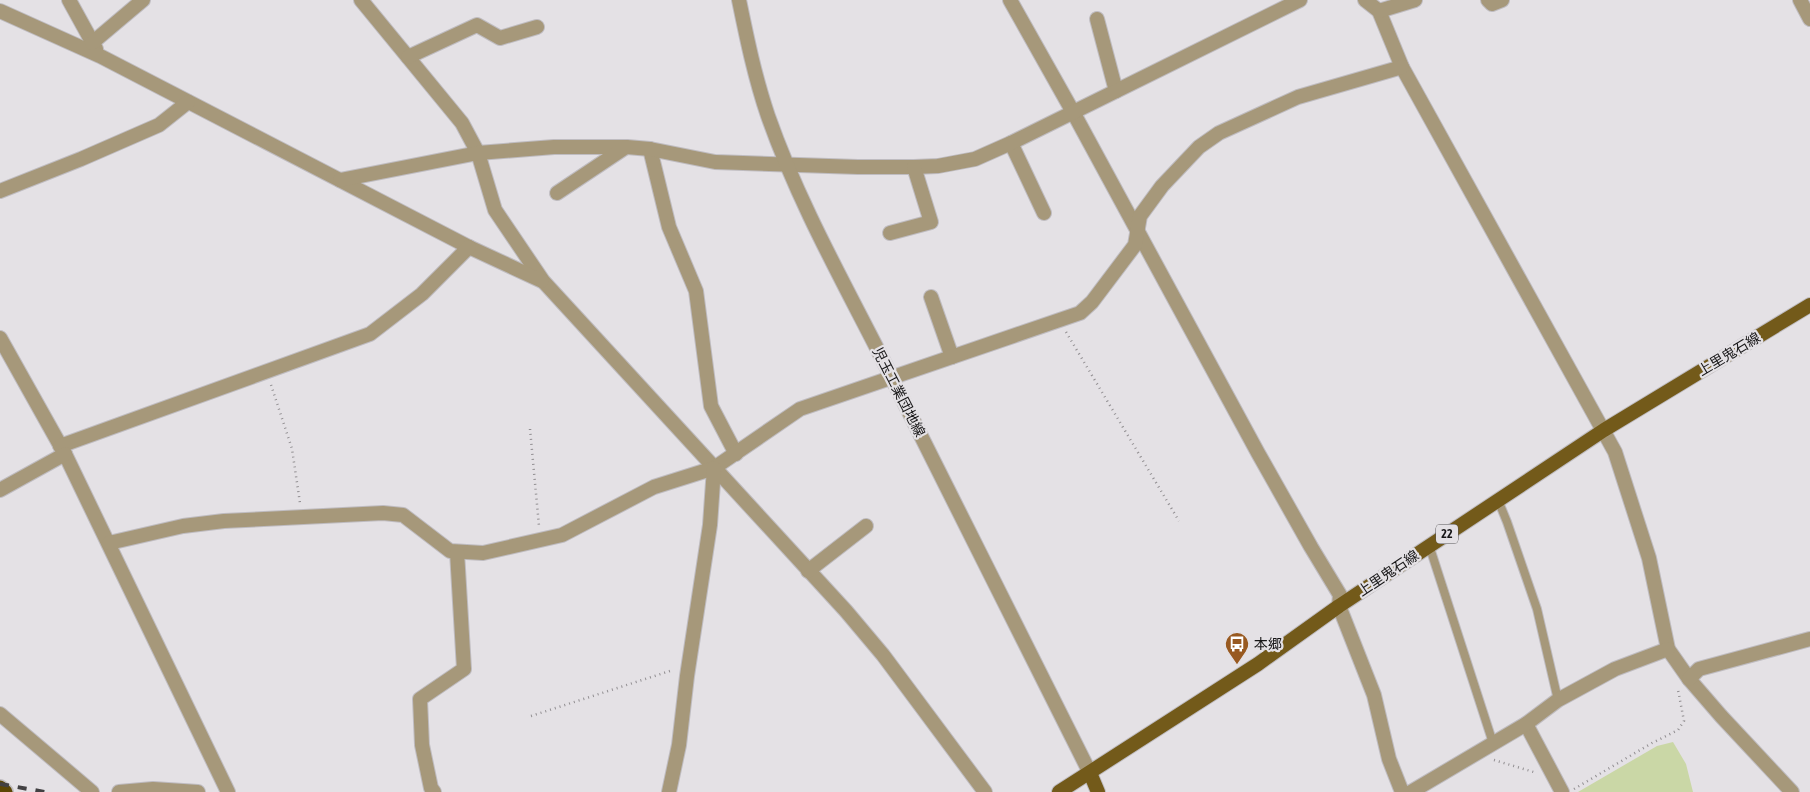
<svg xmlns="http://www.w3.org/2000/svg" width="1810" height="792" viewBox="0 0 1810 792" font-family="'Asap Condensed','Noto Sans JP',sans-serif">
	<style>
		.green { fill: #cad7a6 }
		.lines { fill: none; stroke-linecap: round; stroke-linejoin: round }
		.service-casing { stroke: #bfbcc0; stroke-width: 10 }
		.minor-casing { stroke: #bfbcc0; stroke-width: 16 }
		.tertiary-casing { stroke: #bfbcc0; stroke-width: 16 }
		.primary-casing { stroke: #bfbcc0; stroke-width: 16 }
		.motorway-casing { stroke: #bfbcc0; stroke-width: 18 }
		.path { stroke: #928f92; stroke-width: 2.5; stroke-dasharray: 1 4; stroke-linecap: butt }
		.service { stroke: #a6987a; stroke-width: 8 }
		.minor { stroke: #a6987a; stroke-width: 14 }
		.tertiary { stroke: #a6987a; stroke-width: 14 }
		.primary { stroke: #735a1a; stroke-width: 14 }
		.motorway { stroke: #5c4604; stroke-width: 15 }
		.rail { stroke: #424042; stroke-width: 4; stroke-dasharray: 9 9; stroke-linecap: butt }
		.labels { text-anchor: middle; stroke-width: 4.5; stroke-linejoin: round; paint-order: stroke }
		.shield { fill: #e4e1e5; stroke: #545355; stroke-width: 1 }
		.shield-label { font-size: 12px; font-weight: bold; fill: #171617 }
		.street-label { font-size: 14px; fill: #171617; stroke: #e4e1e5 }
		.poi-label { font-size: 14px; fill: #171617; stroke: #e4e1e5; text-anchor: start }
	</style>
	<rect width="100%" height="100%" fill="#e4e1e5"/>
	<path class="green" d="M 1673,742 L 1686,764 L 1693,792 L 1578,792 L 1657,746 Z"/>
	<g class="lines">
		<g class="service-casing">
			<g id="service">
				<path d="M 1498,500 L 1507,522 L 1537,609 L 1558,700"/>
				<path d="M 1429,545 L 1493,743"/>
			</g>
		</g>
		<g class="minor-casing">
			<g id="minor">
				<path d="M 69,0 L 96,49"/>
				<path d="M 361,0 L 462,123 L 478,153 L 495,210 L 543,281 L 846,611 L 883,655 L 985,792"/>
				<path d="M 1010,0 L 1073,112 L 1258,453 L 1311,547 L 1340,595 L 1339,606"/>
				<path d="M 1365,0 L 1379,11 L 1402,67 L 1615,452 L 1649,558 L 1668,649 L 1689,679 L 1721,716 L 1792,792"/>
				<path d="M 1488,0 L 1492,4 L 1502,0"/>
				<path d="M 1800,0 L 1810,19"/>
				<path d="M 0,11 L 100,56 L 469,247 L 542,281"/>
				<path d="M 1379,11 L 1415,0"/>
				<path d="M 1097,19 L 1116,91"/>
				<path d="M 92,43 L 143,0"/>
				<path d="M 408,57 L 477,25 L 500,38 L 537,27"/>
				<path d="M 1011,143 L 1044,213"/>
				<path d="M 650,149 L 669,227 L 696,291 L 711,406 L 736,454"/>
				<path d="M 340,180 L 478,153 L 554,147 L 627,147 L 650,149 L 715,162 L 858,167 L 914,167 L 938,166 L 975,159 L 1011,143 L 1300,0"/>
				<path d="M 0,191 L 81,159 L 159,125 L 188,102"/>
				<path d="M 557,193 L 626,147"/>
				<path d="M 890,233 L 931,222 L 914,167"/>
				<path d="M 931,297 L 952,357"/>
				<path d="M 0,338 L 65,454 L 228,792"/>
				<path d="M 60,446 L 370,334 L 422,294 L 469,247"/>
				<path d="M 0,490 L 65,454"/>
				<path d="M 109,543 L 183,526 L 224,521 L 383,513 L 403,515 L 450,551 L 483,553 L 562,535 L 654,487 L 714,468 L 800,409 L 1080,313 L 1092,302 L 1135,245 L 1140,216 L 1162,186 L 1199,147 L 1219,133 L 1298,97 L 1402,67"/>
				<path d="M 808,571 L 866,526"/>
				<path d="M 1689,679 L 1699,669 L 1810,639"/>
				<path d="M 1526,724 L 1562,792"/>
				<path d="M 119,792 L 153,789 L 198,792"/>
				<path d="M 434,792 L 431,788 L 422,745 L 420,699 L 464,669 L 457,552"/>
				<path d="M 669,792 L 679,745 L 687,676 L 710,525 L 714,468"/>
				<path d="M 1411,792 L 1526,724 L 1558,700 L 1615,669 L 1668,649"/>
			</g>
		</g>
		<g class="tertiary-casing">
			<g id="tertiary">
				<path d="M 739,0 C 747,39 755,78 768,116 C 801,210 852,297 896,386 C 961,515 1025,644 1090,773"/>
				<path d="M 1339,606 L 1374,695 L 1389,759 L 1402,792"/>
				<path d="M 0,714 L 92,792"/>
			</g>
		</g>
		<g class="primary-casing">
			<g id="primary">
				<path d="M 1090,773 L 1098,792"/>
				<path d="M 1059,792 L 1258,664 L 1339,606 L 1604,430 L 1810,305"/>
			</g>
		</g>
		<g class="motorway-casing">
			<path id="motorway" d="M 0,788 L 5,792"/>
		</g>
		<g class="path">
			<path d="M 1066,332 L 1179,521"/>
			<path d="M 271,385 L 292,449 L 300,503"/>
			<path d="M 530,429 L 539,526"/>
			<path d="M 531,716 L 673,670"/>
			<path d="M 1494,760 L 1537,773"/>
			<path d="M 1574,789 L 1652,743 L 1678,730 L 1684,721 L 1678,690"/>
		</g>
		<use href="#service" class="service"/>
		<use href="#minor" class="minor"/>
		<use href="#tertiary" class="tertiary"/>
		<use href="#primary" class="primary"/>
		<use href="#motorway" class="motorway"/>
		<path class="rail" d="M 0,784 L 45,792"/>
	</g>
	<defs>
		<g id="bus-pin" transform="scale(1.25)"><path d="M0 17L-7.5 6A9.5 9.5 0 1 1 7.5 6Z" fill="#985920" stroke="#e4e1e5"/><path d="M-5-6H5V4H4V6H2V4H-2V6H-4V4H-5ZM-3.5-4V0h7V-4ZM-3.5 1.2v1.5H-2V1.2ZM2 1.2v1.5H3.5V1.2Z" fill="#fff"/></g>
	</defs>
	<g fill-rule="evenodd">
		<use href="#bus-pin" x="1237" y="644"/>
	</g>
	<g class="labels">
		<rect class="shield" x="1436" y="524.5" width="22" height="19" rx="4"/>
		<g class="shield-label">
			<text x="1447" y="538">22</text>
		</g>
		<g class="street-label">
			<text transform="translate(1729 354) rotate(-31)" y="5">上里鬼石線</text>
			<text transform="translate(899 392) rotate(63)" y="5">児玉工業団地線</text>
			<text transform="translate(1388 573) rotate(-34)" y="5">上里鬼石線</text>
		</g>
		<g class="poi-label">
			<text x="1254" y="649">本郷</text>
		</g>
	</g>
</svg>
